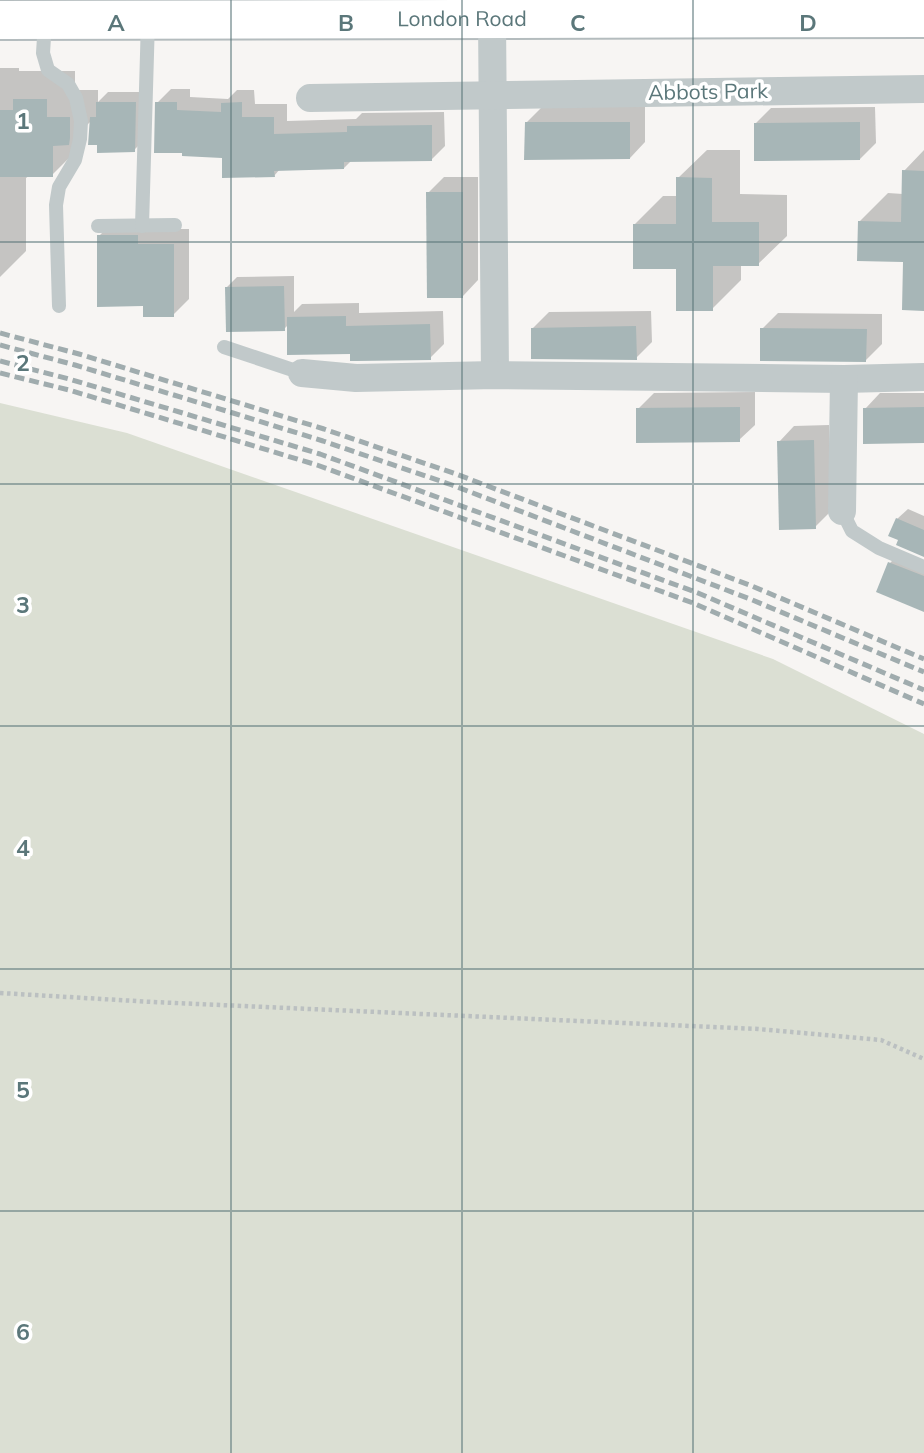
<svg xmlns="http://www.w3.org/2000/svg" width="924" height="1453" viewBox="0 0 924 1453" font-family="Mulish,sans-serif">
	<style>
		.green { fill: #dbdfd3 }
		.shadow { fill: #0003 }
		.building { fill: #a7b6b7 }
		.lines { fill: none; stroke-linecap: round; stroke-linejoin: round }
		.primary-casing { stroke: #b4bcbe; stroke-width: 42 }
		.path { stroke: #bbc0c1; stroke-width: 4.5; stroke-dasharray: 3.5 3.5; stroke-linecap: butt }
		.service { stroke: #c1c9ca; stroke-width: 14 }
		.minor { stroke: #c1c9ca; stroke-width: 28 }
		.primary { stroke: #fff; stroke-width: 38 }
		.rail { stroke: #a0acae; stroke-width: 5; stroke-dasharray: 10 5; stroke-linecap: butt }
		.grid { fill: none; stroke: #5b777a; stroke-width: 2; stroke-opacity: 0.55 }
		.labels { text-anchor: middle; stroke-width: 7; stroke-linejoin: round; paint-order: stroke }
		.street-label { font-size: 21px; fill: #5b777a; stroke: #fff }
		.grid-label { font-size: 23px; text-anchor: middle; font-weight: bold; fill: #5b777a; stroke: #fff; stroke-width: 7; stroke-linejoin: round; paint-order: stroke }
	</style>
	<rect width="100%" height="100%" fill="#f7f5f3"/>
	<path class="green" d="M 0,403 L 127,433 L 773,659 L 924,734 L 924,1453 L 0,1453 Z"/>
	<g class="shadow">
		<path d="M 0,68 L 19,68 L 19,71 L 75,71 L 75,90 L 98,90 L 98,102 L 108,92 L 146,92 L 144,140 L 134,150 L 92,120 L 81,131 L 81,146 L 52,175 L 30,175 L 26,178 L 26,251 L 0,277 Z"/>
		<path d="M 171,89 L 190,89 L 190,97 L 228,99 L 237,90 L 254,90 L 255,104 L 287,104 L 287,121 L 356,119 L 362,113 L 444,112 L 445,146 L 431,160 L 351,161 L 344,168 L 280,169 L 274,176 L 157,103 Z"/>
		<path d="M 645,106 L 645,142 L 630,158 L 526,123 L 542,107 Z"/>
		<path d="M 875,107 L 876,143 L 860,159 L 755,124 L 771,108 Z"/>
		<path d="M 707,150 L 740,150 L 740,194 L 787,195 L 787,236 L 758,264 L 741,264 L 741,280 L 712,309 L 678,267 L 634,225 L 663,196 L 678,196 L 678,178 Z"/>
		<path d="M 924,150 L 924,309 L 904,260 L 859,222 L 888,193 L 903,194 L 904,171 Z"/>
		<path d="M 444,177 L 478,177 L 478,280 L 463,296 L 428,193 Z"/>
		<path d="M 115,220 L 153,229 L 189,229 L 189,299 L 173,315 L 144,305 L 99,236 Z"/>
		<path d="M 294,276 L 294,312 L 302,304 L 359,303 L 359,313 L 443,311 L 444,344 L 430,358 L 352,352 L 289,324 L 284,329 L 227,287 L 237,277 Z"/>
		<path d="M 651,311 L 652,342 L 636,358 L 533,328 L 549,312 Z"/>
		<path d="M 778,313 L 882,314 L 882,344 L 866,360 L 762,329 Z"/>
		<path d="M 755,392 L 755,425 L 739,440 L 638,409 L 654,393 Z"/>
		<path d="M 880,393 L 924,393 L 924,441 L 865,409 Z"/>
		<path d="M 829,425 L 831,511 L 815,527 L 779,442 L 794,426 Z"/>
		<path d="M 908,509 L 924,516 L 924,555 L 897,519 Z"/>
		<path d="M 900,553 L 924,563 L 924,610 L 890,563 Z"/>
	</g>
	<g class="building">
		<path d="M 13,99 L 47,99 L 47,117 L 70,117 L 70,138 L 69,145 L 53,146 L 53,177 L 0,177 L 0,110 L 13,110 Z"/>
		<path d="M 96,102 L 136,102 L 135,152 L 97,153 L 97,145 L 88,145 L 90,117 L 96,117 Z"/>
		<path d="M 155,102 L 177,102 L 177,110 L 221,112 L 221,103 L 242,102 L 242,117 L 274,117 L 274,134 L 347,132 L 347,126 L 432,125 L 432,161 L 344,162 L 344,169 L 274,171 L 275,177 L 222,178 L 222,158 L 182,156 L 182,153 L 154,153 Z"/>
		<path d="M 525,122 L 630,122 L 630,159 L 524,160 Z"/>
		<path d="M 860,122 L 860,160 L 754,161 L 754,123 Z"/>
		<path d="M 902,170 L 924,171 L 924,311 L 902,310 L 903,262 L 857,261 L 858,221 L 901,222 Z"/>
		<path d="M 676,177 L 712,178 L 712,222 L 759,222 L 759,266 L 713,266 L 713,311 L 676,311 L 676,269 L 633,269 L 633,224 L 676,224 Z"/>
		<path d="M 426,192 L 463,192 L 463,298 L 427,298 Z"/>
		<path d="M 97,235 L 138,235 L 138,244 L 174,244 L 174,317 L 143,317 L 143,306 L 97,307 Z"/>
		<path d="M 284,286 L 285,331 L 226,332 L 225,287 Z"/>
		<path d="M 346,316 L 346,326 L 430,324 L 431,360 L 357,361 L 350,361 L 350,354 L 287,355 L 287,317 Z"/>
		<path d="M 636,326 L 637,360 L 531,359 L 531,328 Z"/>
		<path d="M 760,328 L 867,329 L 866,362 L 760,361 Z"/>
		<path d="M 740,407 L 740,442 L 636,443 L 636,408 Z"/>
		<path d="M 924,407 L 924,443 L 863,444 L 863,408 Z"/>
		<path d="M 814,440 L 816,529 L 779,530 L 777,441 Z"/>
		<path d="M 896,518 L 924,530 L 924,557 L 896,545 L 898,540 L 888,536 Z"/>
		<path d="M 888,562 L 924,576 L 924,612 L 876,592 Z"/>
	</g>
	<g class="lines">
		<g class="primary-casing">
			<g id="primary">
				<path id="s1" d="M 0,20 L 924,18"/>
			</g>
		</g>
		<path class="path" d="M 0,993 L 153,1002 L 758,1029 L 881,1040 L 924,1059"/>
		<g class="service">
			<path d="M 45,22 L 43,53 L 48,70 L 68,84 L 76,98 L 81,121 L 80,139 L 75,160 L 59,187 L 56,205 L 59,306"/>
			<path d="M 98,226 L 175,225"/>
			<path d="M 142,226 L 148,20"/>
			<path d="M 224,347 L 302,373"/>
			<path d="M 842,511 L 852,531 L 879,548 L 924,567"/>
		</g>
		<g class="minor">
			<path d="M 492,19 L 495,375"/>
			<path d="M 310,98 L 924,89"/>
			<path d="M 302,373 L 356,378 L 495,375 L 844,379 L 924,377"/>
			<path d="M 842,511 L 844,379"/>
		</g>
		<use href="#primary" class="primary"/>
		<g class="rail">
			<path d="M 0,333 L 79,354 L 324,429 L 456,474 L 752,586 L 924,659"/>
			<path d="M 0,345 L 75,365 L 233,413 L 323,441 L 452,485 L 750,599 L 924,672"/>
			<path d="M 0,361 L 69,379 L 320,454 L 698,593 L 924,690"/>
			<path d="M 0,373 L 69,390 L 317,465 L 693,603 L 924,704"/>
		</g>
	</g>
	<path class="grid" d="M 231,0 L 231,1453M 462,0 L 462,1453M 693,0 L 693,1453M 0,242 L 924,242M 0,484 L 924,484M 0,726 L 924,726M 0,969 L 924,969M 0,1211 L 924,1211"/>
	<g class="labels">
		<g class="street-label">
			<text dy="7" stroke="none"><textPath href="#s1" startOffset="462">London Road</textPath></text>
			<text transform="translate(708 92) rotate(-1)" y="7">Abbots Park</text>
		</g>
	</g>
	<g class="grid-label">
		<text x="116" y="31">A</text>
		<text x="346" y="31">B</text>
		<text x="578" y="31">C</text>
		<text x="808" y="31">D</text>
		<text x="23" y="129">1</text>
		<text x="23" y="371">2</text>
		<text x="23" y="613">3</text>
		<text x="23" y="856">4</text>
		<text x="23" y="1098">5</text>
		<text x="23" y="1340">6</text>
	</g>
</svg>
